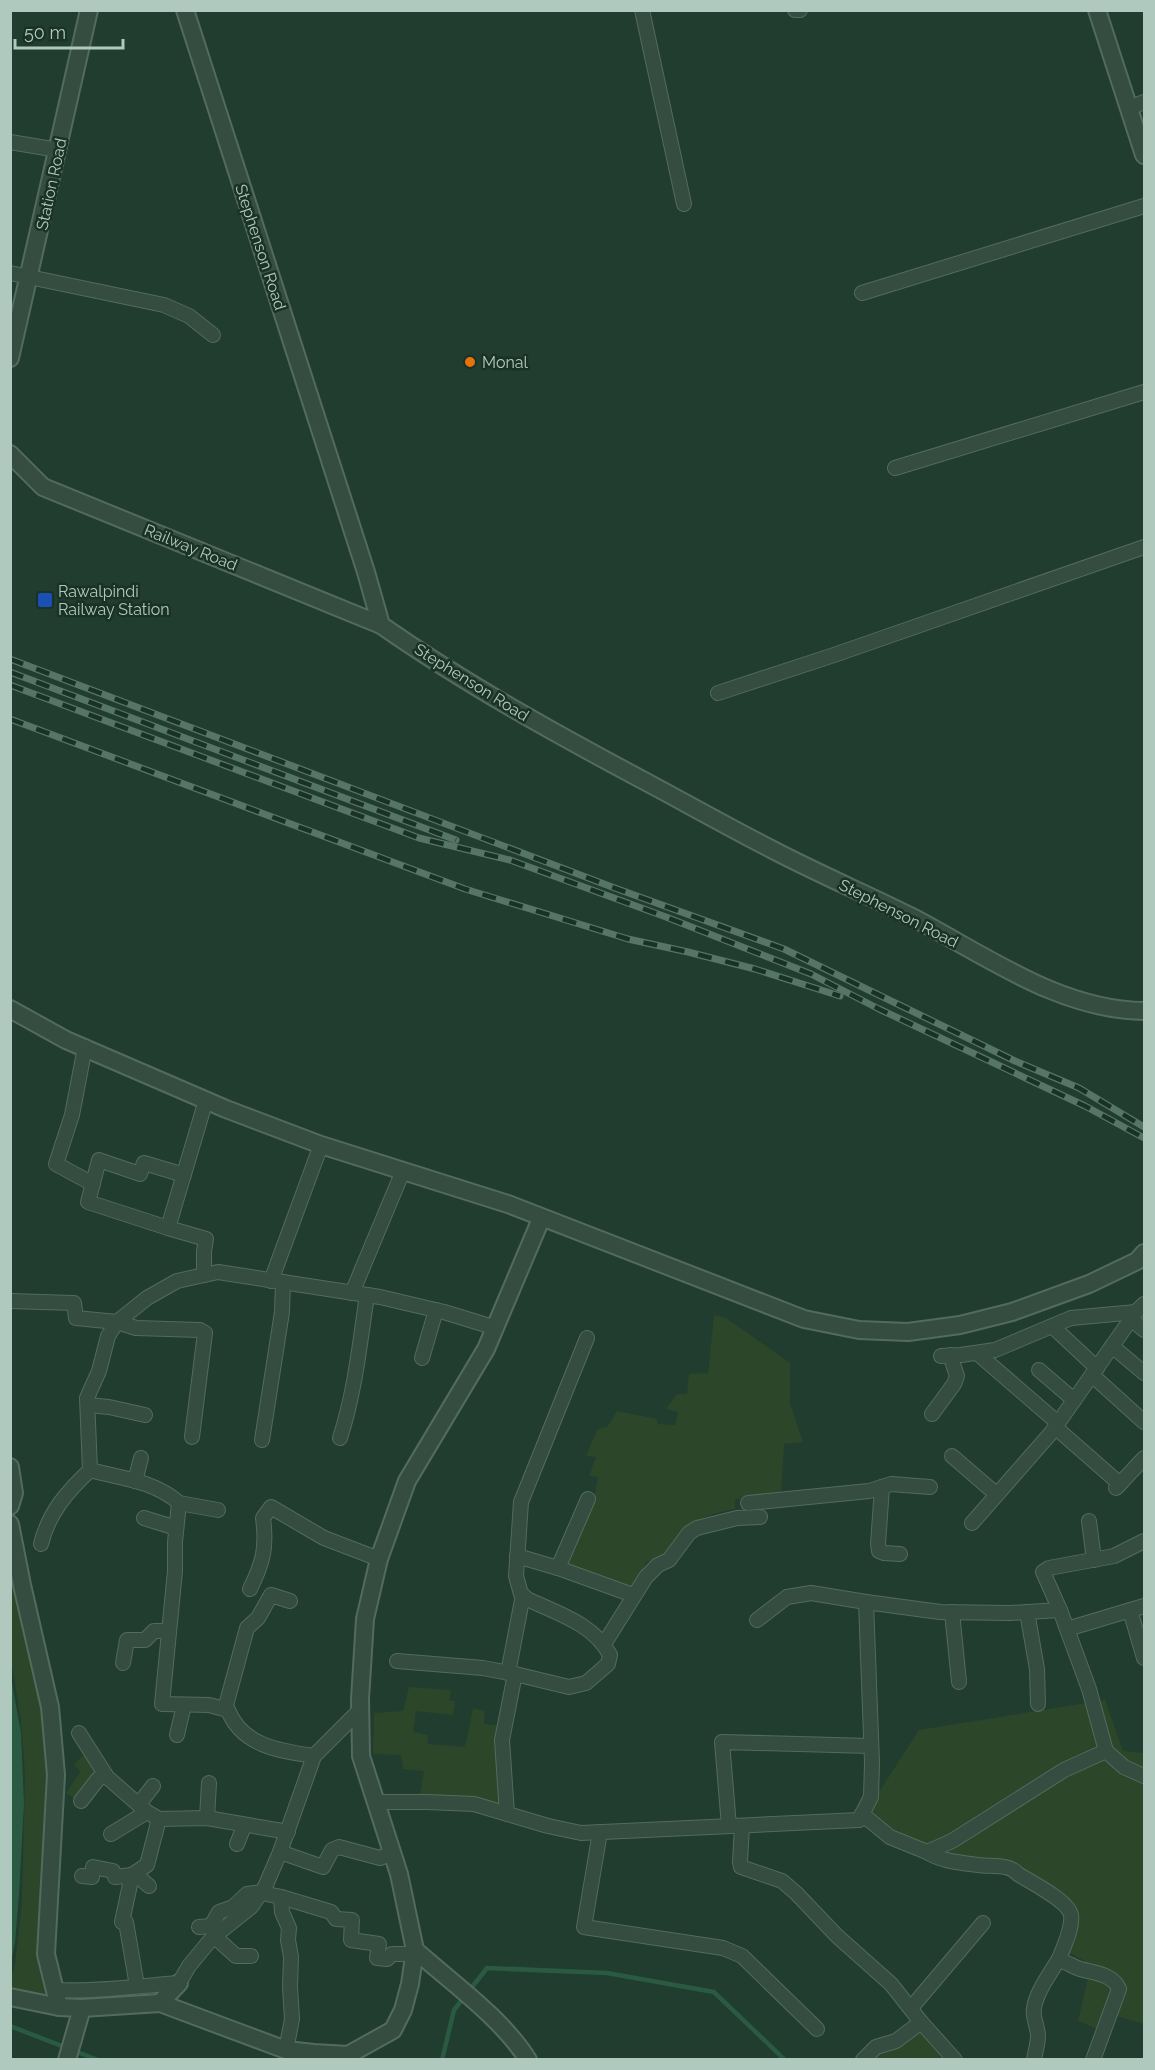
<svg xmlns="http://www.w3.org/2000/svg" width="1155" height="2070" viewBox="0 0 1155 2070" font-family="Raleway,sans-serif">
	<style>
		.green { fill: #2c4629 }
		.water { fill: #2a5b42 }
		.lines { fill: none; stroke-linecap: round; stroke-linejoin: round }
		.stream { stroke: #2a5b42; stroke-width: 4.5 }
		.minor-casing { stroke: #536b5f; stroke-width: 16 }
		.tertiary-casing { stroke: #536b5f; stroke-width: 20 }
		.minor { stroke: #354d41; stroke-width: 14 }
		.tertiary { stroke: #354d41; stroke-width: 16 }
		.rail-casing { stroke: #567566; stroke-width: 7 }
		.rail { stroke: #1a3226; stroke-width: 4.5; stroke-dasharray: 14; stroke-linecap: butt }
		.food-dot { fill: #e8710a; stroke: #1a3226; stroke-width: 2 }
		.transit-dot { fill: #1a4fb4; stroke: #1a3226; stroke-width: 2 }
		.labels { text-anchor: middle; stroke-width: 5; stroke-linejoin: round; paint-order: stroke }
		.street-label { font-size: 16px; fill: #b0c9be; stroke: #1a3226 }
		.poi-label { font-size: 16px; fill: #b0c9be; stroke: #1a3226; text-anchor: start }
	</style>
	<rect width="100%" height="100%" fill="#213d2f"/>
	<g class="green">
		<path d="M 714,1315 L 726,1318 L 790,1363 L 790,1404 L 803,1442 L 784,1444 L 781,1497 L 735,1499 L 735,1509 C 693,1517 689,1524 666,1559 L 646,1562 L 632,1590 L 566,1563 L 595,1494 L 598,1477 L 589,1476 L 596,1457 L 586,1456 L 597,1430 L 608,1426 L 617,1411 L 657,1419 L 657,1424 L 675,1425 L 678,1412 L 666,1409 L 677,1394 L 687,1394 L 689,1374 L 708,1373 Z"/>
		<path d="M 10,1550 L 30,1635 L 52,1771 L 48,1996 L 11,1987 L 11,1978 L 15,1965 L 22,1902 L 25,1775 L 21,1720 L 11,1661 Z"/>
		<path d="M 409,1687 L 451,1690 L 449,1701 L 455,1701 L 453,1715 L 416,1711 L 413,1732 L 427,1735 L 428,1744 L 465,1747 L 473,1708 L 485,1711 L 484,1724 L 504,1726 L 501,1803 L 420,1794 L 424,1771 L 403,1769 L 401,1755 L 373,1754 L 374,1713 L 403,1711 Z"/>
		<path d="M 1105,1700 L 1123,1751 L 1144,1753 L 1144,2024 L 1113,2015 L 1098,2029 L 1078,2021 L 1091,1965 L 1064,1949 L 1066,1914 L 999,1871 L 944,1869 L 868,1809 L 919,1730 Z"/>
		<path d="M 87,1751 L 102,1771 L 79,1801 L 66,1793 L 81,1771 L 74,1765 Z"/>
		<path d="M 915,2027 L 946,2059 L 859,2060 Z"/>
	</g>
	<path class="water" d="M 10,1672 L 21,1733 L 24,1804 L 19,1894 L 15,1943 L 11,1961 Z"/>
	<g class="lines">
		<g class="stream">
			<path d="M 10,2026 L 98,2060"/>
			<path d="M 442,2060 L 454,2010 L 487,1968 L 607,1973 L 714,1992 L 785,2060"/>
		</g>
		<g class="minor-casing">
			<g id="minor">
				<path d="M 642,10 L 684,204"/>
				<path d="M 795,10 L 800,10"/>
				<path d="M 1129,108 L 1144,102"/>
				<path d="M 10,142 L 58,150"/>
				<path d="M 10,273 L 164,305 L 189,316 L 213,335"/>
				<path d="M 862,293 L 1144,206"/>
				<path d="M 895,468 L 1144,392"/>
				<path d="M 718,693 L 834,655 L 1144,547"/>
				<path d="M 85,1047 L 72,1115 L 56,1164 L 93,1184"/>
				<path d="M 168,1228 L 88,1202 L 99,1160 L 140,1174 L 144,1163 L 184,1175"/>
				<path d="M 204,1275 L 204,1251 L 206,1239 L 168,1228 L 206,1100"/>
				<path d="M 271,1281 L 321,1145"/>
				<path d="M 352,1293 L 403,1171"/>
				<path d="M 10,1301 L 74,1303 L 76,1318 L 117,1322 L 136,1328 L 200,1330 L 205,1333 L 192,1437"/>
				<path d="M 1131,1319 L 1144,1330"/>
				<path d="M 1052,1326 L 1097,1368"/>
				<path d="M 1112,1346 L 1144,1373"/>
				<path d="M 977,1353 L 1058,1423"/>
				<path d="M 941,1356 L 961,1355 L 995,1350 L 1071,1318 L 1136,1312"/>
				<path d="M 422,1358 L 436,1310"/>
				<path d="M 1039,1370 L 1074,1400"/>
				<path d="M 1092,1375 L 1144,1422"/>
				<path d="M 88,1405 L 109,1407 L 145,1415"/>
				<path d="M 932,1414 L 954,1384 L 957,1376 L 950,1355"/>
				<path d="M 1055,1427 L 1120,1484"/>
				<path d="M 340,1438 C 355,1392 360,1342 367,1295"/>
				<path d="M 262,1440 L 282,1312 L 283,1282"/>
				<path d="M 952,1456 L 996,1494"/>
				<path d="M 90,1470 C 120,1478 155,1481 179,1503 L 175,1542 L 175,1571 L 162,1704 L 209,1705 L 228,1710 C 242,1746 280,1751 314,1756"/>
				<path d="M 135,1481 L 141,1458"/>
				<path d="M 882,1487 L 878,1544 L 879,1551 L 884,1553 L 900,1554"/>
				<path d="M 1116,1488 L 1144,1458"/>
				<path d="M 179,1503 L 218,1510"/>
				<path d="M 748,1503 L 869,1491 L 891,1484 L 930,1487"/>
				<path d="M 144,1518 L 176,1528"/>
				<path d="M 1089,1521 L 1094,1560"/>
				<path d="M 972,1523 L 1051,1433 L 1136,1312 L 1144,1304"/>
				<path d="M 41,1544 C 49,1512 67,1492 90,1470 L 87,1398 L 99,1371 L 108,1336 L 117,1322 L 147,1298 L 177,1281 L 218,1272 L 380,1297 L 444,1312 L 496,1328"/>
				<path d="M 517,1556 L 558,1568 L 633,1595"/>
				<path d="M 558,1568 L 588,1499"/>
				<path d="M 250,1589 C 263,1563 267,1548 263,1518 L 271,1507 L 324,1538 L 379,1559"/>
				<path d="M 1060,1610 L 1089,1689 L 1106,1751"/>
				<path d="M 1130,1610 L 1144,1658"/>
				<path d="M 952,1612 L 959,1682"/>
				<path d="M 1027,1612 L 1037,1669 L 1038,1704"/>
				<path d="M 757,1620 L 787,1597 L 811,1593 L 866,1602"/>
				<path d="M 1067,1629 L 1144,1606"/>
				<path d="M 604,1644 L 646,1577 L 658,1565 L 669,1560 L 689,1533 L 697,1528 L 737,1518 L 760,1517"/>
				<path d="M 397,1661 L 483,1668 L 515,1674"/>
				<path d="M 123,1663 L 127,1640 L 145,1640 L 154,1631 L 169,1631"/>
				<path d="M 508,1673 L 523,1595"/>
				<path d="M 225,1709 L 247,1628 L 258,1618 L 271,1595 L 290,1601"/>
				<path d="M 79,1733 L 107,1777 L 147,1812 L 159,1819 L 207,1818 L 288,1832"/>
				<path d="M 177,1735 L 184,1705"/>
				<path d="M 81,1801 L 98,1779 L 105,1774"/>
				<path d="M 375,1802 L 427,1802 L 474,1804 L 548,1826 L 581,1833 L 859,1820 L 871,1797 L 872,1763 L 866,1602 L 940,1612 L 1010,1613 L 1060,1610 L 1043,1572 L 1049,1568 L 1114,1556 L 1144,1541"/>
				<path d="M 139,1804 L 153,1786"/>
				<path d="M 507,1814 L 502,1740 L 515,1674 L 569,1687 L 586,1683 L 608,1664 L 610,1655 C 594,1624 557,1613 527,1599 L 521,1594 L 516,1576 L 521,1502 L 587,1338"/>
				<path d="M 862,1814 L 890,1837 L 927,1852 L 952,1841 L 1064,1770 L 1106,1751 L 1124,1767 L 1144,1776"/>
				<path d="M 207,1818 L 209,1783"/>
				<path d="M 729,1826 L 722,1742 L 871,1746"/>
				<path d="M 742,1826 L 740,1862 L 741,1867 L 782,1881 L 796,1893 L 837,1936 L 891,1984 L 921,2022 L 955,2060"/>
				<path d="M 600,1832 L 584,1927 L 723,1948 L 742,1956 L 817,2029"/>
				<path d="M 111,1834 L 147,1812"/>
				<path d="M 237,1844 L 244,1826"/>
				<path d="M 280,1852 L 323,1867 L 332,1850 L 339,1847 L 380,1858 L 392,1853"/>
				<path d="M 927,1852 C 940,1861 962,1863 978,1865 C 991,1867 1008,1863 1018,1874 C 1030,1882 1068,1900 1071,1915 C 1073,1928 1064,1945 1060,1957 L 1062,1961 C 1068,1963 1074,1967 1080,1969 C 1094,1973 1113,1974 1119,1989 L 1093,2060"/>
				<path d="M 135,1874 L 149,1886"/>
				<path d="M 82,1876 L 92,1877 L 93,1867 L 113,1871 L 115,1877 L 132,1875"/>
				<path d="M 265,1887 L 267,1894 L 281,1897 L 331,1912 L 336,1919 L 352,1920 L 351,1940 L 379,1944 L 377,1958 L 387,1959 L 392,1954 L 414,1954"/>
				<path d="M 281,1897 L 282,1912 L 289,1928 L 288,1940 L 291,1957 L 290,1987 L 292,2019 L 286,2050"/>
				<path d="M 199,1927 L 211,1926 L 219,1912 L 233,1907 L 247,1894 L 262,1892"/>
				<path d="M 214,1936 L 236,1956 L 251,1956"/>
				<path d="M 137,1986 L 126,1922 L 122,1922 L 132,1875 L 147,1865 L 159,1819"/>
				<path d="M 55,1990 C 96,1992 138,1986 179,1983 L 189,1966 L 212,1938 L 251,1907 L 265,1887 L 280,1852 L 314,1756 L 360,1710"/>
				<path d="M 911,2008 L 983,1923"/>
				<path d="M 863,2060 L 876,2047 L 896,2041 L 921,2022"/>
				<path d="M 1034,2060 C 1035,2052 1038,2044 1038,2036 C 1038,2026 1032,2018 1034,2008 C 1037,1990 1051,1973 1060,1957"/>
			</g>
		</g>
		<g class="tertiary-casing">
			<g id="tertiary">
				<path d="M 185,10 L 366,572 L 381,625 C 467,685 558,735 650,784 C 691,806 732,829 773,850 C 819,874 866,894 912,917 C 985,955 1059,1010 1144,1011"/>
				<path d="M 1097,10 L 1144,155"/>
				<path d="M 10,358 L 89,10"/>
				<path d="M 10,454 L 43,487 L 381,625"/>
				<path d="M 10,1009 L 66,1040 L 226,1109 L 321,1145 L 508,1204 L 804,1319 L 859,1330 L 908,1332 L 960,1325 L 1012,1312 L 1089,1284 L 1137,1261 L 1144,1253"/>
				<path d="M 10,1467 L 14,1493 L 10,1506"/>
				<path d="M 10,1524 L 22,1585 L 50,1707 L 56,1775 L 46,1954 L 59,2007"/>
				<path d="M 415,1950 C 451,1982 503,2019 528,2060"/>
				<path d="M 10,1997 L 59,2007 L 82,2008 L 160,2003 L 286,2050 L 314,2053 L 348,2055 L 393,2030 L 403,2010 L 410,1984 L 415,1950 L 399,1874 L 361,1756 L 360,1699 L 365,1619 L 379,1559 L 407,1481 L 486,1349 L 541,1219"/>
				<path d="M 160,2003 L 179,1983"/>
				<path d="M 67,2060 L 82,2008"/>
			</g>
		</g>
		<use href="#minor" class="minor"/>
		<use href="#tertiary" class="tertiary"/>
		<g class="rail-casing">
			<g id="rail">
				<path d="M 10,659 L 612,887 L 784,949 L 1015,1061 L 1079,1088 L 1144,1127"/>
				<path d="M 10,672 L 456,840"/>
				<path d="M 10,685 L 419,838 L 510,860 L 666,917 L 811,974 L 879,1009 L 1085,1106 L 1144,1138"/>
				<path d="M 10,719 L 465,889 L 628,939 L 688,952 L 755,969 L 840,996"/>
			</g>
		</g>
		<use href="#rail" class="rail"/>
	</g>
	<circle class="food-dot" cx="470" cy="362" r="6"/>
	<rect class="transit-dot" x="37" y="592" width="16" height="16" rx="3"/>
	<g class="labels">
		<g class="street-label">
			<text transform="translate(51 184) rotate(-78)" y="6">Station Road</text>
			<text transform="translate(261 247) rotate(72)" y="6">Stephenson Road</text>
			<text transform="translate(191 547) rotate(22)" y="6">Railway Road</text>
			<text transform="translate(472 682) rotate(32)" y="6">Stephenson Road</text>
			<text transform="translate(899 913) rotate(27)" y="6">Stephenson Road</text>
		</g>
		<g class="poi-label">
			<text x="482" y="368">Monal</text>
			<text x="58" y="597">Rawalpindi<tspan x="58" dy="18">Railway Station</tspan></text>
		</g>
	</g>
	<rect width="1155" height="2070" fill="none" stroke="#b0c9be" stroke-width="24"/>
	<path d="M15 39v9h108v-9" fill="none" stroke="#b0c9be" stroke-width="3"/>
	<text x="24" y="39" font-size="18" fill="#b0c9be" stroke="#1a3226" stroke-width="4.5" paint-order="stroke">50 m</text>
</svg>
